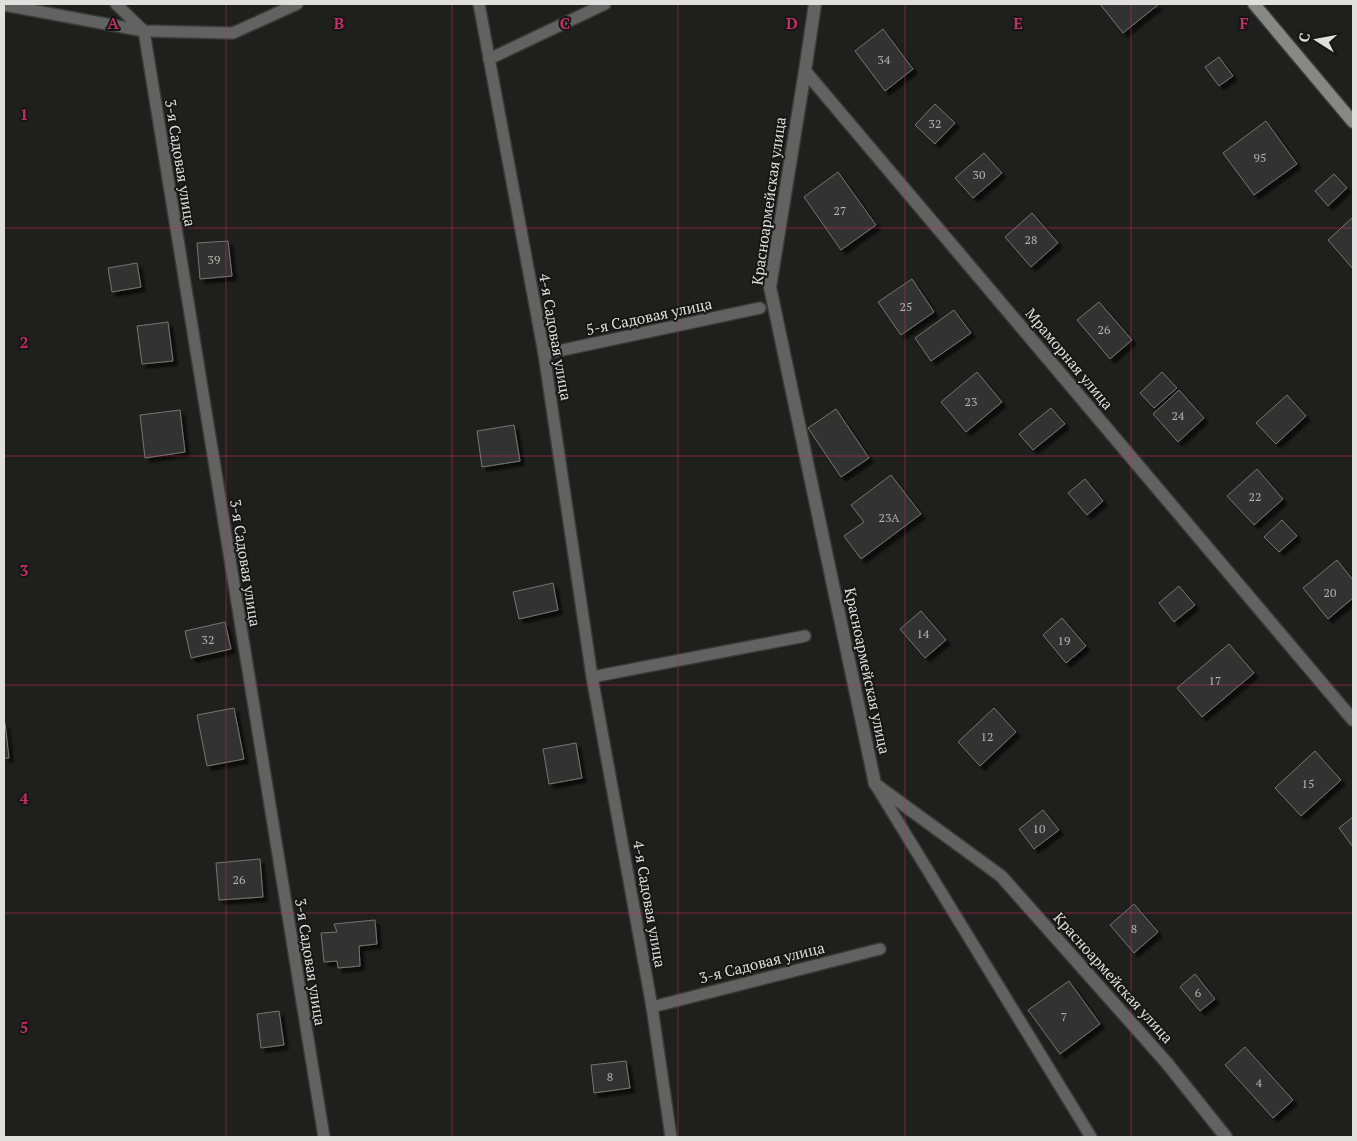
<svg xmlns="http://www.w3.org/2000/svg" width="1357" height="1141" viewBox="0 0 1357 1141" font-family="'PT Serif',serif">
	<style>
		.building { fill: #323331; stroke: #747573; filter: url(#shadow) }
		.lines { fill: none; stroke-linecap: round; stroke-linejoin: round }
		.service-casing { stroke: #3a3a38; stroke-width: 14 }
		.minor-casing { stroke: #3a3a38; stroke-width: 15 }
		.secondary-casing { stroke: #3a3a38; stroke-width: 15 }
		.service { stroke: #616261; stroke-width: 11 }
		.minor { stroke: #616261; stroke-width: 12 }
		.secondary { stroke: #878886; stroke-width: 12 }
		.grid { fill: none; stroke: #c52c68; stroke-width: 1; stroke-opacity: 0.55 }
		.labels { text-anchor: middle; stroke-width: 4; stroke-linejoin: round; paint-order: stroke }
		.number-label { font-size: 12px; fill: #b4b5b3 }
		.street-label { font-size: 15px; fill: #dfe0de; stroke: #161614 }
		.grid-label { font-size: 16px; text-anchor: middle; font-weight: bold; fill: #c52c68; stroke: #161614; stroke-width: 4; stroke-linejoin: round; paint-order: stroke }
	</style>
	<defs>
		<filter id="shadow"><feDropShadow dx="4.5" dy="4.5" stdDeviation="1" flood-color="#0009"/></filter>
	</defs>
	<rect width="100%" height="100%" fill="#1f1f1d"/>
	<g class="building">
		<path d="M 1100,4 L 1159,4 L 1123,33 Z"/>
		<path d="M 883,29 L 913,69 L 885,91 L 855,51 Z"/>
		<path d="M 1219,57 L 1233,76 L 1219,86 L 1205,67 Z"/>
		<path d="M 935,104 L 955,123 L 935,144 L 915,125 Z"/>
		<path d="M 1266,121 L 1297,164 L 1254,195 L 1223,153 Z"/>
		<path d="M 984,153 L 1002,173 L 973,198 L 955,178 Z"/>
		<path d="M 838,172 L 876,225 L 841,250 L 804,197 Z"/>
		<path d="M 1334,174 L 1347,188 L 1328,206 L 1315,191 Z"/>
		<path d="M 1032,213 L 1058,243 L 1031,267 L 1005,237 Z"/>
		<path d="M 1353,217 L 1353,269 L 1328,240 Z"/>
		<path d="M 228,241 L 232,276 L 200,279 L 197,243 Z"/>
		<path d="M 137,263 L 141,287 L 112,292 L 108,268 Z"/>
		<path d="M 912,279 L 934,312 L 901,335 L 878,302 Z"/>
		<path d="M 1099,302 L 1132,340 L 1110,359 L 1077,320 Z"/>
		<path d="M 954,310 L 971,333 L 931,361 L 915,338 Z"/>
		<path d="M 168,322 L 173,361 L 142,364 L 137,326 Z"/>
		<path d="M 977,372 L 1002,402 L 966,432 L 941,402 Z"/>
		<path d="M 1162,372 L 1177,388 L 1154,408 L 1140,393 Z"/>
		<path d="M 1179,390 L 1204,418 L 1178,442 L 1153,414 Z"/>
		<path d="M 1287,395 L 1306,416 L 1276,444 L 1256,423 Z"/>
		<path d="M 1051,408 L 1065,424 L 1033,450 L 1019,434 Z"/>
		<path d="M 836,409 L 869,458 L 841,477 L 808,428 Z"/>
		<path d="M 180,410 L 185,452 L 145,458 L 140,415 Z"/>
		<path d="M 514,425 L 520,461 L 482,467 L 477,431 Z"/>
		<path d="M 1257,469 L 1283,499 L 1254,525 L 1227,496 Z"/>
		<path d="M 891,475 L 921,514 L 861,559 L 844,536 L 864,522 L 851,505 Z"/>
		<path d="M 1085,479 L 1103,501 L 1087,515 L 1068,493 Z"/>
		<path d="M 1282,520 L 1297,536 L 1279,552 L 1264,537 Z"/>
		<path d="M 1337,560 L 1353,580 L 1353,598 L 1328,619 L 1303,588 Z"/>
		<path d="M 553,583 L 558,610 L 519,619 L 513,592 Z"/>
		<path d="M 1179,586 L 1195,605 L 1174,622 L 1159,603 Z"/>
		<path d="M 921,611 L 946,640 L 925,658 L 900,629 Z"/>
		<path d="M 1062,618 L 1086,646 L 1066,663 L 1043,635 Z"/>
		<path d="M 225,622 L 231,649 L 191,658 L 185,631 Z"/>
		<path d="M 1229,644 L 1254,673 L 1202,717 L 1177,688 Z"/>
		<path d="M 234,708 L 244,759 L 207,766 L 197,715 Z"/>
		<path d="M 994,708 L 1016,732 L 980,766 L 958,742 Z"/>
		<path d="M 4,723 L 5,723 L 9,758 L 4,758 Z"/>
		<path d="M 576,743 L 582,778 L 549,784 L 543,749 Z"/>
		<path d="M 1315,751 L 1341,780 L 1301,816 L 1275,788 Z"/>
		<path d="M 1043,810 L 1059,830 L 1034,849 L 1019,829 Z"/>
		<path d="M 1353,817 L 1353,847 L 1339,828 Z"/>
		<path d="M 260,859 L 263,897 L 219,900 L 216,863 Z"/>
		<path d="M 1134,904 L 1158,932 L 1134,953 L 1110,925 Z"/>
		<path d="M 375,920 L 377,944 L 359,946 L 360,966 L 338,968 L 337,961 L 324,962 L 321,933 L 337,932 L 334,924 Z"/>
		<path d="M 1195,974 L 1215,999 L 1200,1011 L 1180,987 Z"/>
		<path d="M 1069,981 L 1100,1024 L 1060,1054 L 1028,1010 Z"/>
		<path d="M 279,1011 L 284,1045 L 261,1048 L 257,1014 Z"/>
		<path d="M 1245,1047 L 1293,1100 L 1273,1118 L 1225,1065 Z"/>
		<path d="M 626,1061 L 630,1088 L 594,1093 L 591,1065 Z"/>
	</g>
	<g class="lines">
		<g class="service-casing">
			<g id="service">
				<path d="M 116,4 L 144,31 L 324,1137"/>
				<path d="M 479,4 L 544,354 L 592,677 L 652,1007 L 671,1137"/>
				<path d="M 4,5 L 144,31 L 233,33 L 297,4"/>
				<path d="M 489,59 L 605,4"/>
				<path d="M 544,354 L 760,308"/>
				<path d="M 592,677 L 805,636"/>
				<path d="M 875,784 L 1091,1137"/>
				<path d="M 652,1007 L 880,949"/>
			</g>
		</g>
		<g class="minor-casing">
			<g id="minor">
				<path d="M 815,4 L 805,71 L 1353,720"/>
				<path d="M 805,71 L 770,287 L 875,784 L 1001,876 L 1166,1062 L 1226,1137"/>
			</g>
		</g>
		<g class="secondary-casing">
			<path id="secondary" d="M 1254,4 L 1353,122"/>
		</g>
		<use href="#service" class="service"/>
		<use href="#minor" class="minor"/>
		<use href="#secondary" class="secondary"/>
	</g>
	<path class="grid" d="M 226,4 L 226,1137M 452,4 L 452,1137M 678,4 L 678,1137M 905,4 L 905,1137M 1131,4 L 1131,1137M 4,228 L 1353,228M 4,456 L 1353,456M 4,685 L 1353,685M 4,913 L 1353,913"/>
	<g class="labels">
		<g class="number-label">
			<text x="884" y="64">34</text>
			<text x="935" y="128">32</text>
			<text x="1260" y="162">95</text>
			<text x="979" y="179">30</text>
			<text x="840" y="215">27</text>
			<text x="1031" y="244">28</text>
			<text x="214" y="264">39</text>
			<text x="906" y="311">25</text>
			<text x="1104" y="334">26</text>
			<text x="971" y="406">23</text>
			<text x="1178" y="420">24</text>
			<text x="1255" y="501">22</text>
			<text x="889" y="522">23А</text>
			<text x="1330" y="597">20</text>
			<text x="923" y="638">14</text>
			<text x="208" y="644">32</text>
			<text x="1064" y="645">19</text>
			<text x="1215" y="685">17</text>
			<text x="987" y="741">12</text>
			<text x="1308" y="788">15</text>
			<text x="1039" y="833">10</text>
			<text x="239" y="884">26</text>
			<text x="1134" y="933">8</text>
			<text x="1198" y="997">6</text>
			<text x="1064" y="1021">7</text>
			<text x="610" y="1081">8</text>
			<text x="1259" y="1087">4</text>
		</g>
		<g class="street-label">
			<text transform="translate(180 163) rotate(81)" y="5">3-я Садовая улица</text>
			<text transform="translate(769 201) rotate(-82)" y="5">Красноармейская улица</text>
			<text transform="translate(649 317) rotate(-12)" y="5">5-я Садовая улица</text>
			<text transform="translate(555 337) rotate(80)" y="5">4-я Садовая улица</text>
			<text transform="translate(1069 359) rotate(50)" y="5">Мраморная улица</text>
			<text transform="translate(245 563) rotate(81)" y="5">3-я Садовая улица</text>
			<text transform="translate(867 671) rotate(78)" y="5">Красноармейская улица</text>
			<text transform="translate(649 904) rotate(80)" y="5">4-я Садовая улица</text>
			<text transform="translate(310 962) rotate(81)" y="5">3-я Садовая улица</text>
			<text transform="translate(762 963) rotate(-14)" y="5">3-я Садовая улица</text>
			<text transform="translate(1113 978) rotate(48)" y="5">Красноармейская улица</text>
		</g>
	</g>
	<g class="grid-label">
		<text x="113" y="29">A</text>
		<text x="339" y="29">B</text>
		<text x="565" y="29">C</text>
		<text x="792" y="29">D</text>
		<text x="1018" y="29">E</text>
		<text x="1244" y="29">F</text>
		<text x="24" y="120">1</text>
		<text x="24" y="348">2</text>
		<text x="24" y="576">3</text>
		<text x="24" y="804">4</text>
		<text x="24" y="1033">5</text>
	</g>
	<rect width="1357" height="1141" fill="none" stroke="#dfe0de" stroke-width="10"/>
	<g transform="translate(1317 40) rotate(281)" stroke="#161614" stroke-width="4" paint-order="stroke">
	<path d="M0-4L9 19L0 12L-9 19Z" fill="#dfe0de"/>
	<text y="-8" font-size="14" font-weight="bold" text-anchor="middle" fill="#dfe0de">С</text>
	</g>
</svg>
